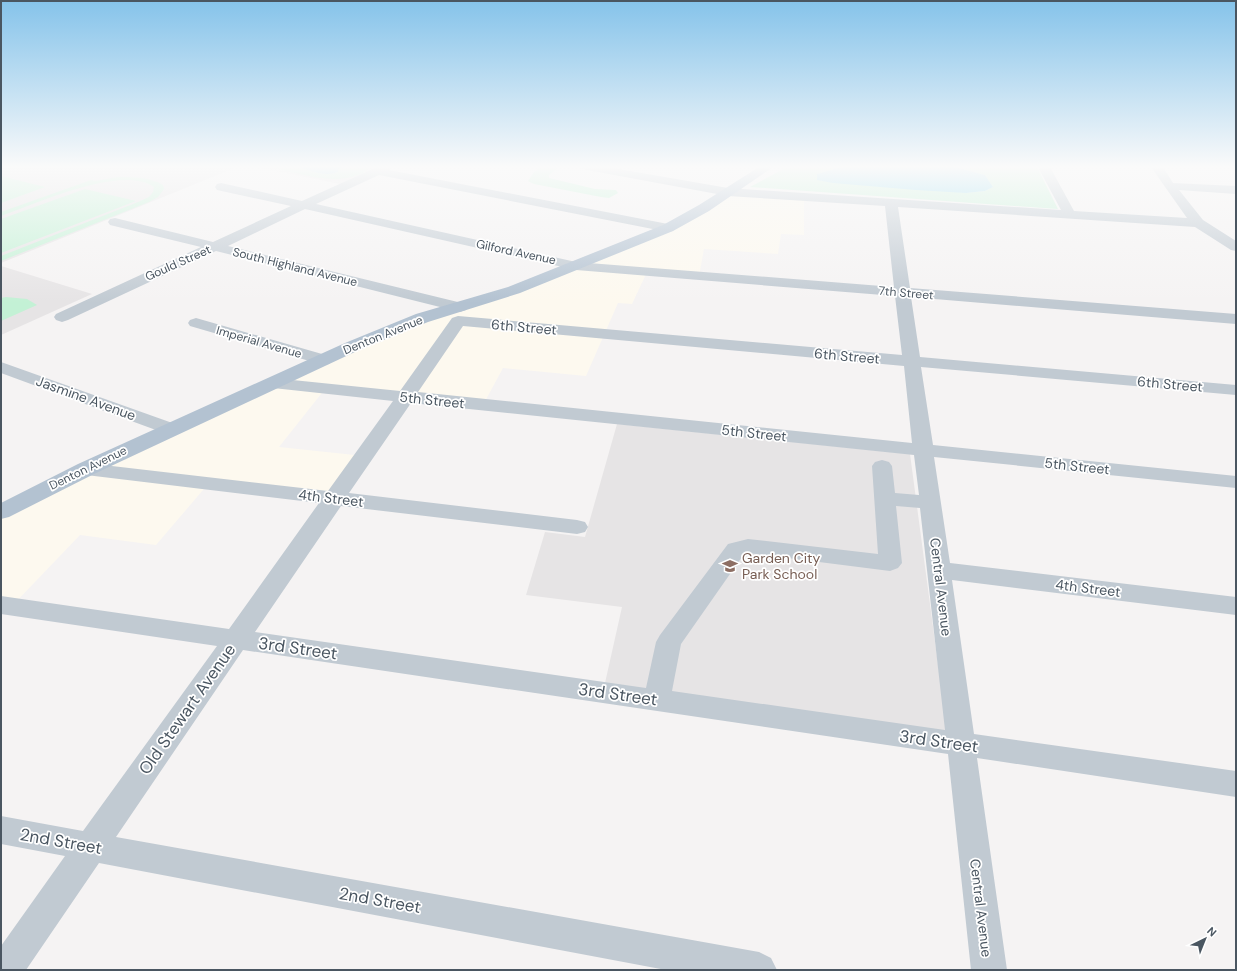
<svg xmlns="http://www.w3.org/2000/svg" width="1237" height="971" viewBox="0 0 1237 971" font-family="'DM Sans',sans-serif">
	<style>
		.commercial { fill: #fdf9ef }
		.education { fill: #e6e4e5 }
		.green { fill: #c3f1d5 }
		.water { fill: #90daee }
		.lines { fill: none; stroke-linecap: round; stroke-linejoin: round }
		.minor { fill: #c1cad2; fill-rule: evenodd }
		.major { fill: #b3c2d1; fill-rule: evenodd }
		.labels { text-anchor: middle; stroke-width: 3.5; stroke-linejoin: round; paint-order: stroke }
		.far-street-label { font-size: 12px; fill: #4a5661; stroke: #fff }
		.street-label { font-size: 14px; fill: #4a5661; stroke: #fff }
		.education-label { font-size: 14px; fill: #785e54; stroke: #fff; text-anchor: start }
		.near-street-label { font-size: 17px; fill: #4a5661; stroke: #fff }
	</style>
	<rect width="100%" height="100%" fill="#f5f3f3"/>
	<path class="commercial" d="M 728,192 L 804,198 L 804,235 L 781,234 L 778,254 L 704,249 L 699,276 L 647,272 L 632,304 L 618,303 L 586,376 L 503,368 L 483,405 L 325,389 L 279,447 L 364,456 L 335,498 L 209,483 L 156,545 L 80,535 L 11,607 L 1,615 L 1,512 L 351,347 L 640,240 Z"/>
	<g class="education">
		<path d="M 1,167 L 237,167 L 1,263 Z"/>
		<path d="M 256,167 L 376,167 L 340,184 Z"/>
		<path d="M 1,266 L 92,294 L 1,335 Z"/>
		<path d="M 617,424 L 910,454 L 947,732 L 605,683 L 622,607 L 526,595 L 545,532 L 585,537 Z"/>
	</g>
	<g class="green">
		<path d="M 272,167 C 281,167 290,166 298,167 C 312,169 324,178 338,172 L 338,169 L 345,167 L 371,167 C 346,190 300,174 272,167 Z"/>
		<path d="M 534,167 L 559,167 L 549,175 L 549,178 L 595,189 L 616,190 L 618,193 L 609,198 L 601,197 L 534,184 L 528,181 L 534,172 L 538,170 Z"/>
		<path d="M 787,167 L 841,167 L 817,174 L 966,193 L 985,191 L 993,187 L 985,175 L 955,167 L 1037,167 L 1058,209 L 750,187 Z"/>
		<path d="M 1,176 L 45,187 L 1,203 Z"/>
		<path d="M 118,177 C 134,177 150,177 163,185 L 164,189 L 158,197 L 149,202 L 1,261 L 1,256 L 138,202 L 149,197 L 153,192 L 154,187 C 122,164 35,204 1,216 L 1,212 L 91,180 L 95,181 Z"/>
		<path d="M 85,189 L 136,201 L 1,253 L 1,219 Z"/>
		<path d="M 6,297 L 27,299 L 37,305 L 1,321 L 1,298 Z"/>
	</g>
	<g class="water">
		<path d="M 299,167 L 345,167 L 338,169 L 338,172 C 326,177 311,171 299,167 Z"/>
		<path d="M 841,167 L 955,167 L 985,175 L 993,187 L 985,191 L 966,193 L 916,190 L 833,183 L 817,180 L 817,174 Z"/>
	</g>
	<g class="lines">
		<g class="minor">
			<path d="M 377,167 L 392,167 L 389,170 L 668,224 L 673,225 L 675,228 L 673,231 L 668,232 L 379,175 L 316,204 L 576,262 L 894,287 L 885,206 L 728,196 L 587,170 L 583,169 L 581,167 L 607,167 L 728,188 L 1061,210 L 1038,167 L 1050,167 L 1074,211 L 1187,218 L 1151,167 L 1163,167 L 1173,183 L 1236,186 L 1236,194 L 1179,190 L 1203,220 L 1236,241 L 1236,251 L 1231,250 L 1195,227 L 898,207 L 910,288 L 1236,314 L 1236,324 L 911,297 L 920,357 L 1236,385 L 1236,395 L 921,367 L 933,445 L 1236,476 L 1236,488 L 934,457 L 950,563 L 1236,597 L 1236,615 L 952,580 L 974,734 L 1236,771 L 1236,797 L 977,758 L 1007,970 L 971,970 L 948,754 L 243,650 L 116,837 L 759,952 L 771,958 L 777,970 L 666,970 L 99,863 L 26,970 L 1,970 L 1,946 L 65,856 L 1,844 L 1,816 L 83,831 L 217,646 L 1,614 L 1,596 L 229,629 L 319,503 L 86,475 L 79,473 L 76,469 L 79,465 L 86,463 L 328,491 L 393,401 L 273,388 L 267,387 L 264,383 L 267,379 L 273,378 L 400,391 L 452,318 L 458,316 L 902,355 L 895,296 L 576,270 L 305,209 L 228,246 L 466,304 L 468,307 L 466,310 L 460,312 L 216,251 L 68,320 L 62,322 L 56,320 L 54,317 L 56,314 L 201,247 L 110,225 L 108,222 L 110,219 L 115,218 L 213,242 L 291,206 L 217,190 L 215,187 L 217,184 L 221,183 L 302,201 ZM 463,326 L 904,366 L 912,443 L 418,392 ZM 411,403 L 914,455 L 919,495 L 895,493 L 892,466 L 889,462 L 882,460 L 875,462 L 872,466 L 878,554 L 748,539 L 728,544 L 660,635 L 656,642 L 646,688 L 255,632 L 341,506 L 577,534 L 585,532 L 588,527 L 585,522 L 577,520 L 349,493 ZM 896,506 L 920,508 L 945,730 L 672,691 L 681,644 L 744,554 L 748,553 L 890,571 L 898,568 L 902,563 Z"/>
			<path d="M 196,318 L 329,356 L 332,360 L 329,364 L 323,365 L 190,326 L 188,323 L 190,320 Z"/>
			<path d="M 1,362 L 178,425 L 181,429 L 178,433 L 171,435 L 164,433 L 1,373 Z"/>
		</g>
		<path class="major" d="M 759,167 L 773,167 L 709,211 L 673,231 L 520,293 L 428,322 L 357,351 L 94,474 L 9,517 L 1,519 L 1,503 L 78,464 L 345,343 L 416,314 L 508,287 L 663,225 L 699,205 Z"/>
	</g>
	<linearGradient id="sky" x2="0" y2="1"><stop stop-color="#85c3ea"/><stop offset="0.55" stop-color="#fafafa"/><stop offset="1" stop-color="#fafafa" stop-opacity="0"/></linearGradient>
	<rect width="1237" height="303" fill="url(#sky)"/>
	<defs>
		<g id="school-bare" transform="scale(1.2)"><path d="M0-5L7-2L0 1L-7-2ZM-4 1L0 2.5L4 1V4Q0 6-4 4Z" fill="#8d6e63" stroke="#fff" stroke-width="2.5" paint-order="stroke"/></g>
	</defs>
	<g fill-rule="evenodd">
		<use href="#school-bare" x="730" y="566"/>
	</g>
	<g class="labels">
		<g class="far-street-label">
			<text transform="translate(516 252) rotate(12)" y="4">Gilford Avenue</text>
			<text transform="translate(178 263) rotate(-24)" y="4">Gould Street</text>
			<text transform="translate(295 267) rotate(14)" y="4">South Highland Avenue</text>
			<text transform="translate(906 293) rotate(5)" y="4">7th Street</text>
			<text transform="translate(383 335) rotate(-22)" y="4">Denton Avenue</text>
			<text transform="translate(259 342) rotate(16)" y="4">Imperial Avenue</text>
			<text transform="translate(88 468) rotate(-26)" y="4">Denton Avenue</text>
		</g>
		<g class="street-label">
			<text transform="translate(524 327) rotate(5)" y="5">6th Street</text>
			<text transform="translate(847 356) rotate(5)" y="5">6th Street</text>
			<text transform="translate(1170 384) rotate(5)" y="5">6th Street</text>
			<text transform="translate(86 398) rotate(20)" y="5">Jasmine Avenue</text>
			<text transform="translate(432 400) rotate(6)" y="5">5th Street</text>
			<text transform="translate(754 433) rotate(6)" y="5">5th Street</text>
			<text transform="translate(1077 466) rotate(6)" y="5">5th Street</text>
			<text transform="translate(331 498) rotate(7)" y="5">4th Street</text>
			<text transform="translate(941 587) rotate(83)" y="5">Central Avenue</text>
			<text transform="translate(1088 588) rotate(7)" y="5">4th Street</text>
			<text transform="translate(981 908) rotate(83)" y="5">Central Avenue</text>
		</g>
		<g class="education-label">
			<text x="742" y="563">Garden City<tspan x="742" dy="16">Park School</tspan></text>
		</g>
		<g class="near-street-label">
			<text transform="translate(298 648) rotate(8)" y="6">3rd Street</text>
			<text transform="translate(618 694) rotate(8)" y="6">3rd Street</text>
			<text transform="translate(187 709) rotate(-55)" y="6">Old Stewart Avenue</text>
			<text transform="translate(939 741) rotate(8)" y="6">3rd Street</text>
			<text transform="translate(61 841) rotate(10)" y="6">2nd Street</text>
			<text transform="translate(380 900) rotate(10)" y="6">2nd Street</text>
		</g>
	</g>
	<rect width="1237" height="971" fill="none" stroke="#4a5661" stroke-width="4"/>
	<g transform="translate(1205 939) rotate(43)" stroke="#ffffff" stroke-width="3" paint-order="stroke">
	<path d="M0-3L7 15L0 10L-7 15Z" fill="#4a5661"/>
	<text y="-6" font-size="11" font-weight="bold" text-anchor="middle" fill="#4a5661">N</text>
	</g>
</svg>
